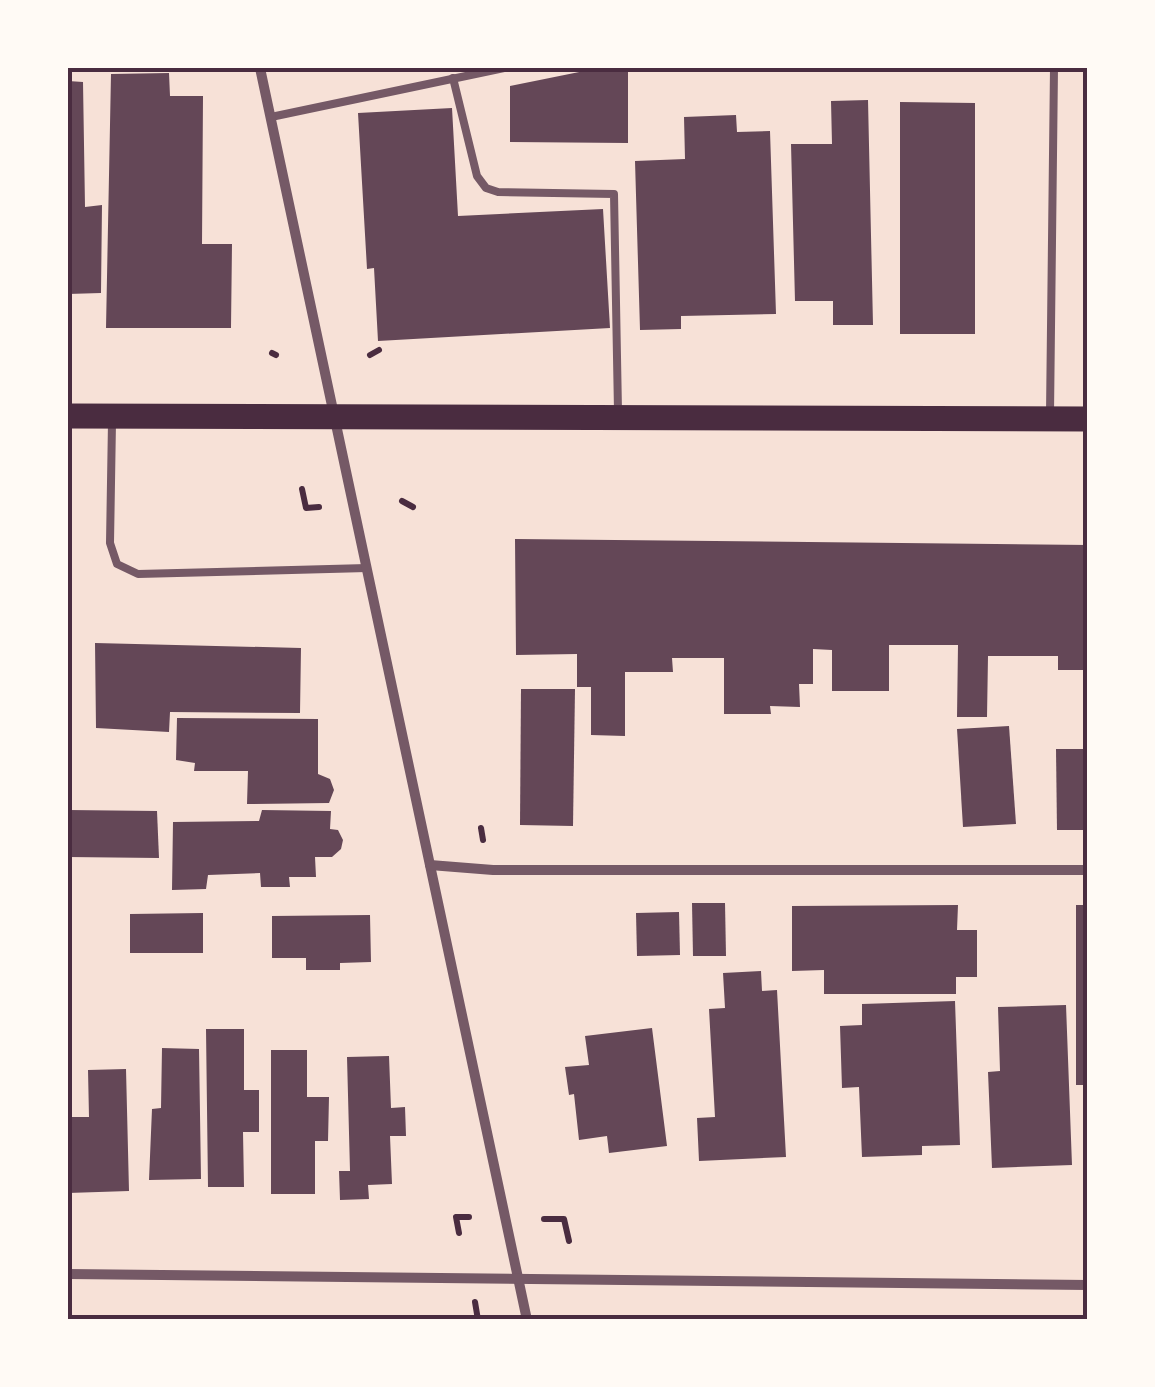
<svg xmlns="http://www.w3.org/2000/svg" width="1155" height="1387" viewBox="0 0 1155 1387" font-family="'Nunito Sans',sans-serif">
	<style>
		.building { fill: #644757 }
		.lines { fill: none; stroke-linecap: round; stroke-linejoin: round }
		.path { stroke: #4a2c40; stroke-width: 6 }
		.service { stroke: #755966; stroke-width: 8 }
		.minor { stroke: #755966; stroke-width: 10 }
		.primary { stroke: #4a2c40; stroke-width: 25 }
		.neatline { fill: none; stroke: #4a2c40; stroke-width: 4 }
	</style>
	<rect width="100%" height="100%" fill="#f7e1d7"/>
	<g class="building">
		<path d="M 599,68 L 628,68 L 628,143 L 510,142 L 510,86 Z"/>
		<path d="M 169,73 L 170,96 L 203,96 L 202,244 L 232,244 L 231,328 L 106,328 L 111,74 Z"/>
		<path d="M 68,81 L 83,82 L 85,207 L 102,205 L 101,293 L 68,294 Z"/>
		<path d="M 868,100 L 873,325 L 833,325 L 833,301 L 795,301 L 791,144 L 832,144 L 831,101 Z"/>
		<path d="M 900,102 L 975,103 L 975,334 L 900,334 Z"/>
		<path d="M 452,108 L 458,216 L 603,209 L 610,328 L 378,341 L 374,268 L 367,269 L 358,113 Z"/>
		<path d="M 736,115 L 737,132 L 770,131 L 776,314 L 681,316 L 681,329 L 640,330 L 635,161 L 685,159 L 684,117 Z"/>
		<path d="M 515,539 L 1088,545 L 1088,670 L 1058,670 L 1058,656 L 988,656 L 987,717 L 957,717 L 958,645 L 889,645 L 889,691 L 832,691 L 832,650 L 813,649 L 813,684 L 799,684 L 800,707 L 770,706 L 771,714 L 724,714 L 724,658 L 672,658 L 673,672 L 625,672 L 625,736 L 591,735 L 591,687 L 577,687 L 577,654 L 516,655 Z"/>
		<path d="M 95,643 L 301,648 L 300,713 L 170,712 L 169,732 L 96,728 Z"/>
		<path d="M 521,689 L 575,689 L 573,826 L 520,825 Z"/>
		<path d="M 177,718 L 318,719 L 318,774 L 330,779 L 334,790 L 329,803 L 247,804 L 248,771 L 194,771 L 195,763 L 176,760 Z"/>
		<path d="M 1009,726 L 1016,824 L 963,827 L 957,729 Z"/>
		<path d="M 1056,749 L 1088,749 L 1088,830 L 1057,830 Z"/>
		<path d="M 68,810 L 157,811 L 159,858 L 68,857 Z"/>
		<path d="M 262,810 L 331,811 L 330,829 L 338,830 L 343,840 L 341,849 L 332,857 L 315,857 L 316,877 L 289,877 L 290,887 L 261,887 L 260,873 L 208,875 L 206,889 L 172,890 L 173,822 L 259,821 Z"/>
		<path d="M 692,903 L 725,903 L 726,956 L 693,956 Z"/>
		<path d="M 958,905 L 957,930 L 977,930 L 977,977 L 956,977 L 956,994 L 824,994 L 824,970 L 792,971 L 792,906 Z"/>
		<rect x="1076" y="905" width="12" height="180"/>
		<path d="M 679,912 L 680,955 L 637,956 L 636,913 Z"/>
		<path d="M 203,913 L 203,953 L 130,953 L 130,914 Z"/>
		<path d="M 370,915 L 371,962 L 340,963 L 340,970 L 306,970 L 306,958 L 272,958 L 272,916 Z"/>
		<path d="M 761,971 L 762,991 L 777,990 L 786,1157 L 699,1161 L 697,1118 L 715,1117 L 709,1009 L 725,1008 L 723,973 Z"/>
		<path d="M 955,1001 L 960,1145 L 922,1146 L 922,1155 L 862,1157 L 859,1087 L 842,1088 L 840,1026 L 862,1025 L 862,1004 Z"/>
		<path d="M 1066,1005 L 1072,1165 L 992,1168 L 988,1072 L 1000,1071 L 998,1007 Z"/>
		<path d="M 652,1028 L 667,1146 L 609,1153 L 607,1136 L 579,1140 L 574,1094 L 569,1095 L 565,1067 L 589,1065 L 585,1036 Z"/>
		<path d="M 206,1029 L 244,1029 L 244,1090 L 259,1090 L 259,1132 L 243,1132 L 244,1187 L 208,1187 Z"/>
		<path d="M 162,1048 L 199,1049 L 201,1179 L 149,1180 L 152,1109 L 161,1108 Z"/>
		<path d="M 271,1050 L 307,1050 L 307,1097 L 329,1097 L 328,1141 L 315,1141 L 315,1194 L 271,1194 Z"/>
		<path d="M 389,1056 L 391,1108 L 405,1107 L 406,1136 L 390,1136 L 392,1184 L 368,1185 L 369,1199 L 340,1200 L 339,1171 L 350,1171 L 347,1057 Z"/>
		<path d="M 126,1069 L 129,1191 L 68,1193 L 68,1117 L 89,1117 L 88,1070 Z"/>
	</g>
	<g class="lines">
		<g class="path">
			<path d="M 272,353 L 276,355"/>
			<path d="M 370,355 L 379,350"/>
			<path d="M 302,489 L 306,508 L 319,507"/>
			<path d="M 402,501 L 413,507"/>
			<path d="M 481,828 L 483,840"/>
			<path d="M 544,1219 L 564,1219 L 569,1241"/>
			<path d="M 459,1233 L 456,1217 L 469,1217"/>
			<path d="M 475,1302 L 478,1320"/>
		</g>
		<g class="service">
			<path d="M 453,78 L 477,176 L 486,188 L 498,192 L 614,194 L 618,411"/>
			<path d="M 271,117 L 504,68"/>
			<path d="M 1050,414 L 1054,68"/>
			<path d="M 112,422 L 110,543 L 117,564 L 138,574 L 367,568"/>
		</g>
		<g class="minor">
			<path d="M 260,68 L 527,1320"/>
			<path d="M 430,865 L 493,870 L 1088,870"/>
			<path d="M 68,1274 L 1088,1285"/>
		</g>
		<path class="primary" d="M 68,416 L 1088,419"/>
	</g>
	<rect width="1155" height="1387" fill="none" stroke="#fffaf5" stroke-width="140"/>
	<rect x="70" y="70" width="1015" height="1247" class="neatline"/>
</svg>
